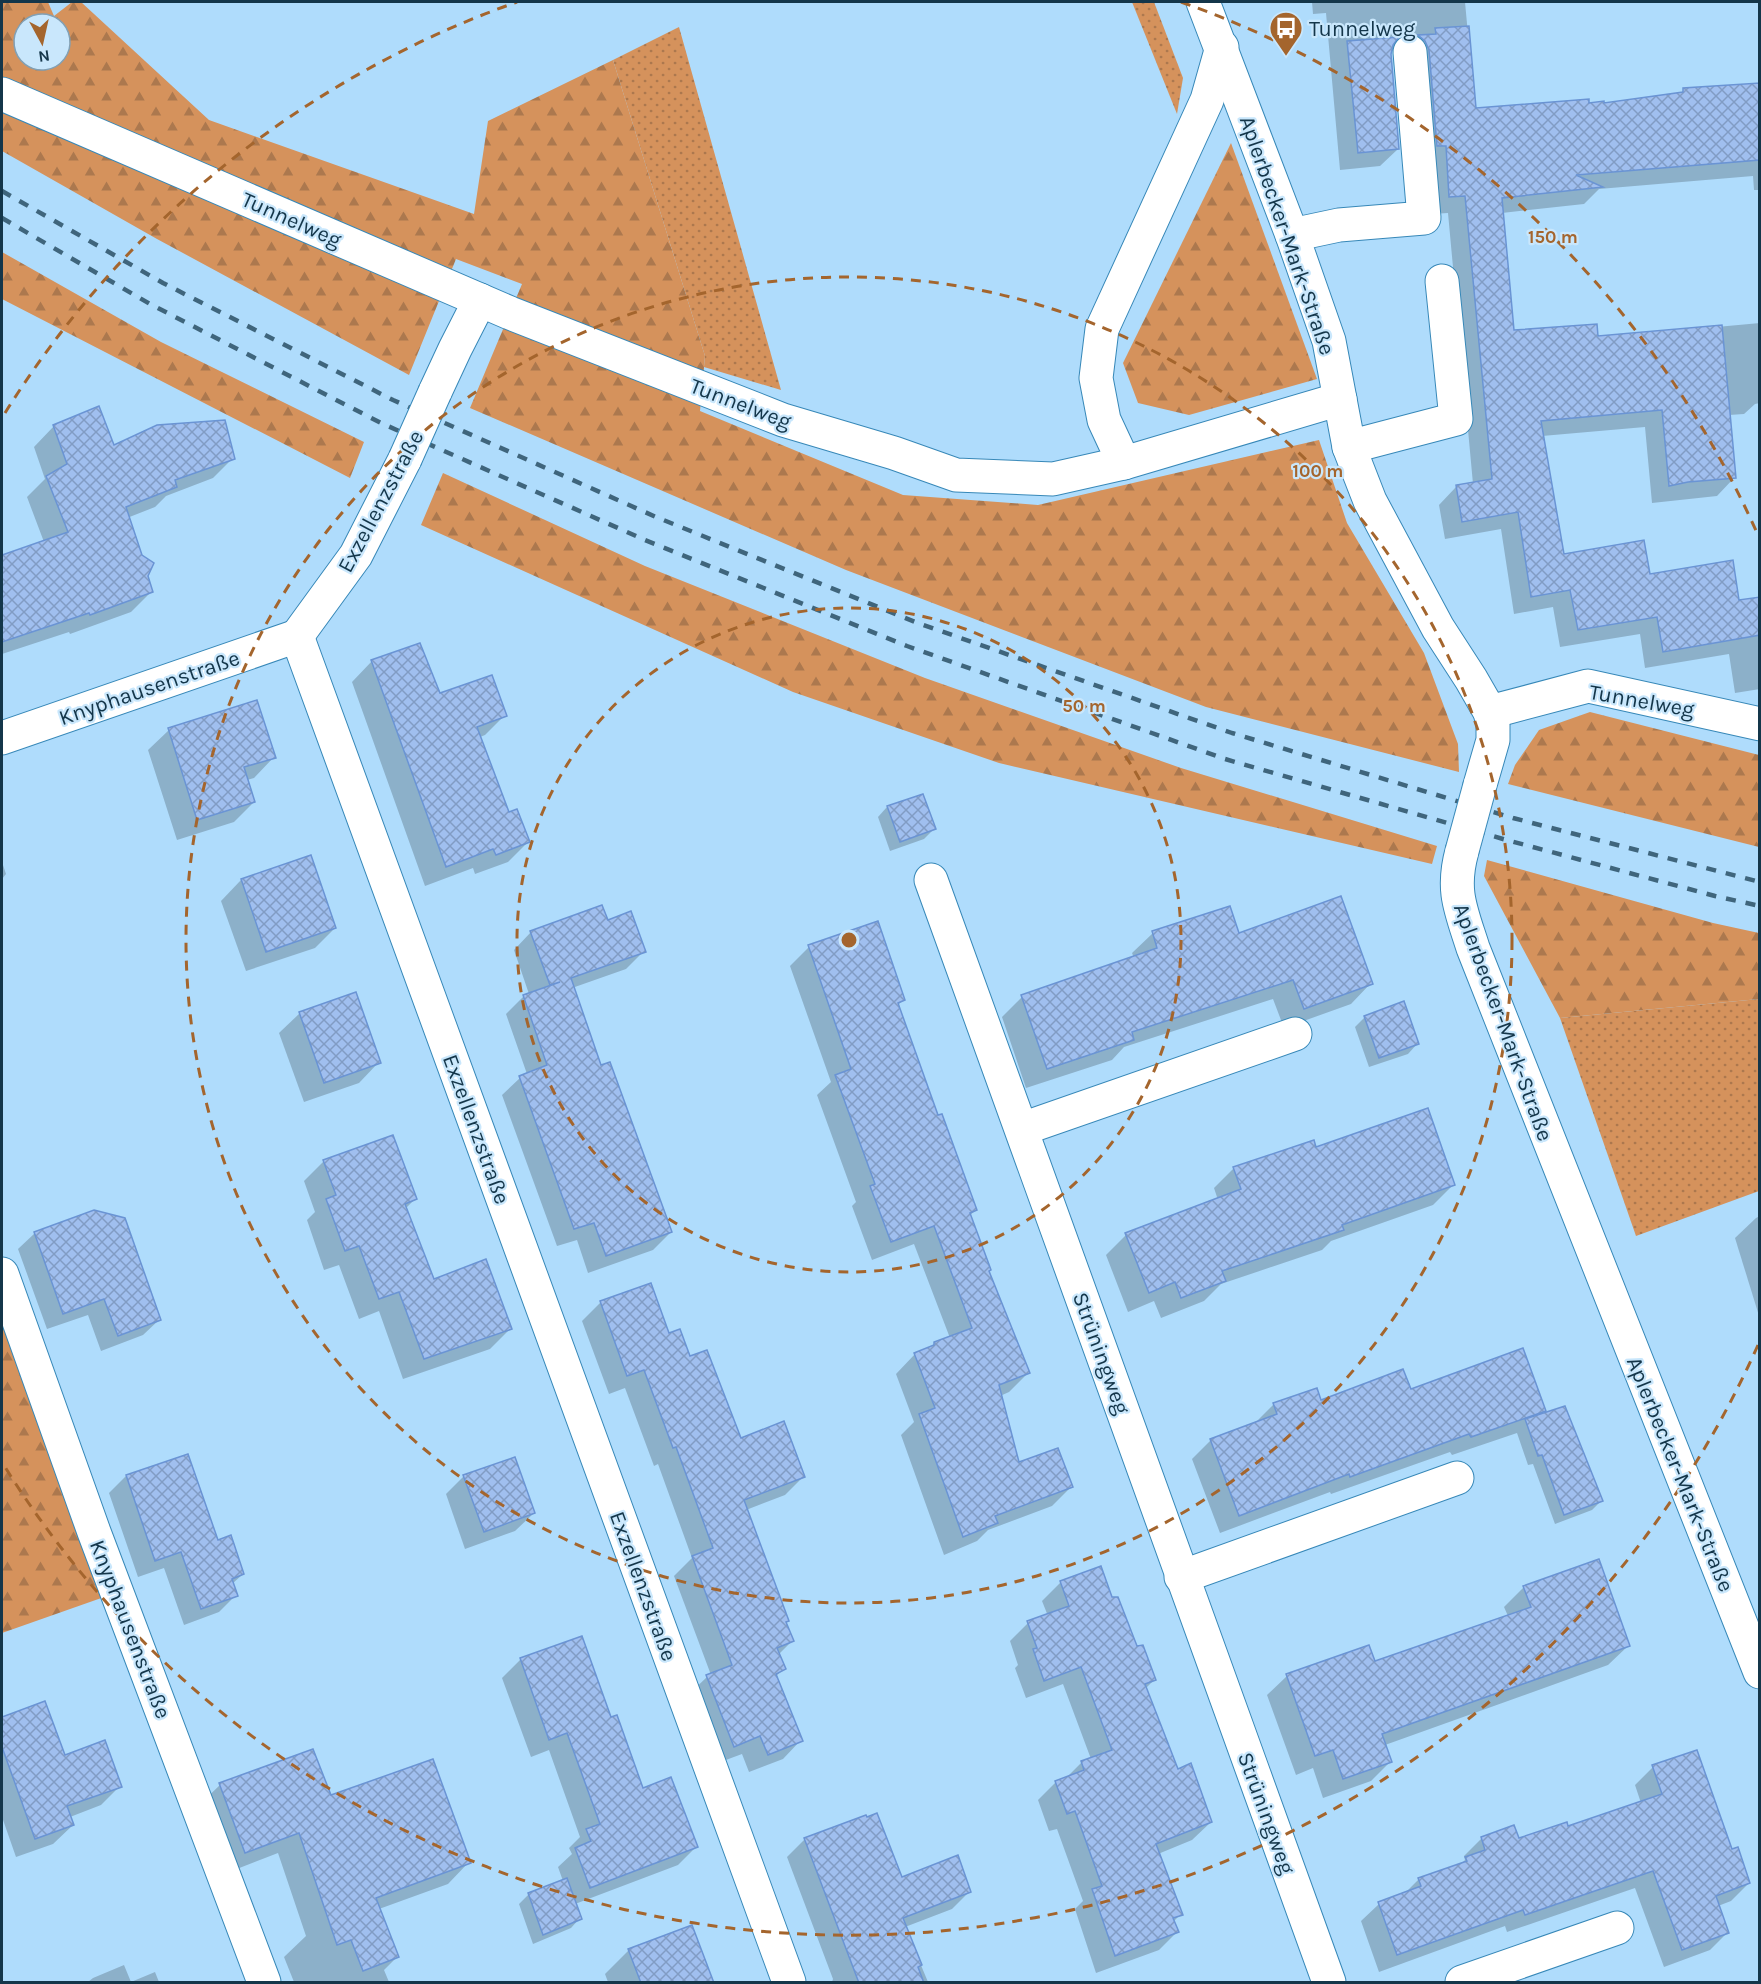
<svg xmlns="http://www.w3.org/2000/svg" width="1761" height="1984" viewBox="0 0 1761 1984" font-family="Karla,sans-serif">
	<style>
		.grass { fill: url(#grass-dots) }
		.forest { fill: url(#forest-firs); fill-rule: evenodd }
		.shadow { fill: #0003 }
		.building { fill: url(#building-cross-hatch); stroke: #6a94d4; stroke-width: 1.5 }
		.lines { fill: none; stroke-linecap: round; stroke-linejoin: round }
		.minor-casing { stroke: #3788b8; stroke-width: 35 }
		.minor { stroke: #fff; stroke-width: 33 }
		.rail { stroke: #3f657c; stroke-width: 4.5; stroke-dasharray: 10 10; stroke-linecap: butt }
		.minor-bridge-casing { stroke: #3788b8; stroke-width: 35; stroke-linecap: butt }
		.minor-bridge { stroke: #fff; stroke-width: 33 }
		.ring { fill: none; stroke: #a4652d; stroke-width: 3; stroke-dasharray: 10 8 }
		.labels { text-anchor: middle; stroke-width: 4.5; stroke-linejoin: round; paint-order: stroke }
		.poi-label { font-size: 22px; fill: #14364a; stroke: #c9e7fc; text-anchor: start }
		.street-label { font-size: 22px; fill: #14364a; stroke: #c9e7fc }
		.centre { fill: #a4652d; stroke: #c9e7fc; stroke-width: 3 }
		.ring-label { font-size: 18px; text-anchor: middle; font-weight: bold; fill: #a4652d; stroke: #c9e7fc; stroke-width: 4.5; stroke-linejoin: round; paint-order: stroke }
	</style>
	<defs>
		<pattern id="grass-dots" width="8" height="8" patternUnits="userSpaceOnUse" patternTransform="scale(1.5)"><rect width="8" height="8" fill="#d5925c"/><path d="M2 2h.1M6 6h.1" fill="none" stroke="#ac784e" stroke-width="1.8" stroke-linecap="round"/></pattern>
		<pattern id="forest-firs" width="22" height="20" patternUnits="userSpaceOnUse" patternTransform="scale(1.5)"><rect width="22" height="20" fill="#d5925c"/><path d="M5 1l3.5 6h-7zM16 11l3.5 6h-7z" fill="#ac784e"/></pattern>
		<pattern id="building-cross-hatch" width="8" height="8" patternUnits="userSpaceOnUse" patternTransform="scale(1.5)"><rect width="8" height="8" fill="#a0bfef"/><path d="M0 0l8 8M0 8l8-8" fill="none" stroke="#819cc4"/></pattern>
	</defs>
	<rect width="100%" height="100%" fill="#afdcfc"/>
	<g class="grass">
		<path d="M 1132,2 L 1154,2 L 1183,78 L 1177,114 Z"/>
		<path d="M 679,27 L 781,390 L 704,367 L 705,356 L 613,60 Z"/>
		<path d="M 1759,999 L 1759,1191 L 1636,1236 L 1560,1018 Z"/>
	</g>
	<g class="forest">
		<path d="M 2,2 L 48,2 L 54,16 L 72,2 L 81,2 L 209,120 L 474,214 L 488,121 L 613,60 L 705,356 L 700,411 L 903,495 L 1038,505 L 1319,440 L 1347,523 L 1424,653 L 1458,744 L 1459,772 L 1206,707 L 846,570 L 470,408 L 522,284 L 456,259 L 409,375 L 157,239 L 2,151 ZM 24,24 L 60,24 L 60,60 L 24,60 Z"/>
		<path d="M 1231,143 L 1317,379 L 1189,415 L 1138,403 L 1123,363 Z"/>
		<path d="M 2,252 L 161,342 L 364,442 L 350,478 L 2,299 Z"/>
		<path d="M 443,473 L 645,566 L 925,678 L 1181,768 L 1437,846 L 1432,864 L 999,763 L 793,692 L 421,525 Z"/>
		<path d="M 1590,712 L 1759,755 L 1759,847 L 1508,784 L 1515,765 L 1539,730 Z"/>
		<path d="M 1487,860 L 1713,923 L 1759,933 L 1759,999 L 1560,1018 L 1484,876 Z"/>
		<path d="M 2,1305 L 107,1596 L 2,1633 Z"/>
	</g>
	<g class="shadow">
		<path d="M 1312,2 L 1465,2 L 1475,110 L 1602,105 L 1680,94 L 1684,90 L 1760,85 L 1760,190 L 1754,190 L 1753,176 L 1599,189 L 1584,204 L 1502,213 L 1512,331 L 1597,338 L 1760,323 L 1760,403 L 1755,404 L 1744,414 L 1729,415 L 1734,478 L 1717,496 L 1652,503 L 1645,427 L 1542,436 L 1563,555 L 1649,576 L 1738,602 L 1760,598 L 1760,689 L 1735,693 L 1729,654 L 1645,668 L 1640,634 L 1560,647 L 1553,607 L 1514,614 L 1501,529 L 1445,539 L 1439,505 L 1456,487 L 1473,484 L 1448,213 L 1432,214 L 1401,53 L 1390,50 L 1398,149 L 1380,166 L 1340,170 L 1326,13 L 1313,14 Z"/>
		<path d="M 54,426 L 113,447 L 233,458 L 213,478 L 166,496 L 155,507 L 127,518 L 151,592 L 131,612 L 70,634 L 69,632 L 2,654 L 2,557 L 44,542 L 27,497 L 45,479 L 34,447 Z"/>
		<path d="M 372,661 L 439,695 L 505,715 L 485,735 L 480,737 L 508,814 L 528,842 L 508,862 L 475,874 L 473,868 L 425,886 L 352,682 Z"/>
		<path d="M 169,730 L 274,757 L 254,778 L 247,780 L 254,802 L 234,822 L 177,840 L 148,750 Z"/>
		<path d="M 922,796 L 934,829 L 924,839 L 890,851 L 878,817 L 887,807 Z"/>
		<path d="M 310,857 L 335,928 L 315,948 L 246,971 L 221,901 L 241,880 Z"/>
		<path d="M 2,862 L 6,874 L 2,879 Z"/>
		<path d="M 607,922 L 644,951 L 626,969 L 572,988 L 600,1067 L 671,1232 L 653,1250 L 588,1273 L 577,1240 L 557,1246 L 502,1095 L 520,1078 L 527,1074 L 506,1014 L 524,996 L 529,994 L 514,950 L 531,932 Z"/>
		<path d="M 1153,933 L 1238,935 L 1371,983 L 1351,1004 L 1284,1028 L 1273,999 L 1124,1047 L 1112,1060 L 1026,1088 L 1002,1017 L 1022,997 L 1134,958 L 1132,953 Z"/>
		<path d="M 809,947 L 903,1000 L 897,1006 L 938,1117 L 976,1210 L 969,1216 L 988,1271 L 1028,1373 L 1009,1392 L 1000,1396 L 1018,1464 L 1071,1487 L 1052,1506 L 988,1530 L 977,1541 L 944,1555 L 901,1435 L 914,1422 L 896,1374 L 915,1354 L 929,1349 L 934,1344 L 950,1338 L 914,1244 L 872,1260 L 852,1206 L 856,1202 L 817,1095 L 831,1082 L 790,966 Z"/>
		<path d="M 300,1013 L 379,1062 L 359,1083 L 304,1102 L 279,1033 Z"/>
		<path d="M 1365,1017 L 1417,1044 L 1408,1054 L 1369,1067 L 1355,1027 Z"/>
		<path d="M 324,1161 L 415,1199 L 405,1209 L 433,1281 L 510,1329 L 490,1349 L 403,1379 L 379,1311 L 359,1319 L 339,1265 L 324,1270 L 307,1220 L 315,1212 L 304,1181 Z"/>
		<path d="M 1234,1168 L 1453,1185 L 1433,1205 L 1331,1241 L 1322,1250 L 1221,1284 L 1204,1301 L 1161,1318 L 1154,1301 L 1128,1312 L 1106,1255 L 1126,1235 L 1218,1200 L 1214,1188 Z"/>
		<path d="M 1760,1216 L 1760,1319 L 1735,1238 L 1756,1218 Z"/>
		<path d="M 35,1233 L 160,1319 L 143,1335 L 101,1351 L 88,1315 L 47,1329 L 18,1249 Z"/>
		<path d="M 601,1302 L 668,1335 L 689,1358 L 740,1440 L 803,1477 L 785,1495 L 746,1510 L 787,1621 L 785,1623 L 792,1641 L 778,1655 L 784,1669 L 775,1677 L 801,1740 L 783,1759 L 749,1772 L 742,1754 L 715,1764 L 688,1695 L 707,1677 L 711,1675 L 674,1576 L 692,1558 L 658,1464 L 654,1466 L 625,1388 L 609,1394 L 582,1321 Z"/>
		<path d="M 1316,1390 L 1320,1402 L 1410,1391 L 1544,1411 L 1539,1416 L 1602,1500 L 1592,1510 L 1555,1524 L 1533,1464 L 1528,1465 L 1517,1433 L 1452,1455 L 1450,1452 L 1331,1494 L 1330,1492 L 1220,1533 L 1192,1459 L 1211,1440 L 1254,1424 L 1273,1405 Z"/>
		<path d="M 187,1456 L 217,1542 L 243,1574 L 232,1584 L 236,1595 L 219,1612 L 184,1625 L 164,1568 L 138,1577 L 109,1493 L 126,1476 Z"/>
		<path d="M 464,1476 L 534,1513 L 515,1531 L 465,1549 L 446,1494 Z"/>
		<path d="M 1061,1582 L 1111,1598 L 1154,1680 L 1145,1689 L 1177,1771 L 1211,1822 L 1192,1840 L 1158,1854 L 1181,1914 L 1173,1922 L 1177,1932 L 1159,1950 L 1096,1973 L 1075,1909 L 1083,1901 L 1057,1829 L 1049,1831 L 1038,1800 L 1056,1782 L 1066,1778 L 1081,1763 L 1091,1759 L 1063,1684 L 1026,1698 L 1015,1668 L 1018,1665 L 1010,1641 L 1028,1623 L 1048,1616 L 1042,1601 Z"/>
		<path d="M 1524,1587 L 1628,1646 L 1608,1665 L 1385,1745 L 1391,1761 L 1371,1781 L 1323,1798 L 1313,1768 L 1296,1775 L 1267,1695 L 1287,1676 L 1374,1663 L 1508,1616 L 1504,1607 Z"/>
		<path d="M 581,1638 L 610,1719 L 642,1790 L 696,1847 L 678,1865 L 575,1904 L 580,1918 L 571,1928 L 533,1944 L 519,1904 L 529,1894 L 563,1881 L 558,1867 L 572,1854 L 569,1848 L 580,1837 L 549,1750 L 531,1757 L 502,1678 L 520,1660 Z"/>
		<path d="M 44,1703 L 64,1757 L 120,1786 L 101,1805 L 70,1817 L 73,1825 L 53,1844 L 16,1857 L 2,1817 L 2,1719 Z"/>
		<path d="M 312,1750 L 330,1797 L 469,1862 L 448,1884 L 379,1909 L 397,1957 L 384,1970 L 389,1982 L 294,1982 L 284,1957 L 306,1936 L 278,1853 L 224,1874 L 198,1806 L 220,1785 Z"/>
		<path d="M 1696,1752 L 1731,1851 L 1749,1883 L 1731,1901 L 1718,1906 L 1728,1932 L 1710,1950 L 1664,1967 L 1635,1888 L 1507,1932 L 1505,1926 L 1379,1972 L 1361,1921 L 1379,1904 L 1404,1894 L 1419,1879 L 1460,1865 L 1465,1860 L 1464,1856 L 1482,1838 L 1518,1840 L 1567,1828 L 1641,1803 L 1635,1785 L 1653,1767 Z"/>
		<path d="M 805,1839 L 901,1879 L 970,1891 L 952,1909 L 905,1927 L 928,1982 L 832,1982 L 833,1979 L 787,1857 Z"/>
		<path d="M 629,1950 L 712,1982 L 608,1982 L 605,1974 Z"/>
		<path d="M 124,1965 L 131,1982 L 155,1972 L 159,1982 L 88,1982 L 93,1978 Z"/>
	</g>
	<g class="building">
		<path d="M 1469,26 L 1476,108 L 1589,99 L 1589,103 L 1604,101 L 1604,103 L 1683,92 L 1683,88 L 1760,83 L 1760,160 L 1576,175 L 1603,187 L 1502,198 L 1514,330 L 1597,324 L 1598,336 L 1722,325 L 1736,478 L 1688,482 L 1669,486 L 1662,410 L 1541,421 L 1564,554 L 1644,540 L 1650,574 L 1733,560 L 1739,600 L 1760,597 L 1760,635 L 1663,652 L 1657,617 L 1578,630 L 1570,590 L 1531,597 L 1518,512 L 1462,522 L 1456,485 L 1492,479 L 1465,196 L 1449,197 L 1446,146 L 1437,146 L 1429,50 L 1425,41 L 1418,35 L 1436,34 L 1435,28 Z"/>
		<path d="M 1399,37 L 1393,45 L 1391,54 L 1399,149 L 1358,153 L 1347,41 Z"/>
		<path d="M 99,406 L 114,445 L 157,425 L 225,420 L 235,459 L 175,480 L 177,487 L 126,507 L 142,555 L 154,563 L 148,576 L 153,592 L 90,615 L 89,613 L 2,642 L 2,555 L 68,532 L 46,476 L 67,464 L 53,425 Z"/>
		<path d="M 420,643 L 440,693 L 492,675 L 507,716 L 477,727 L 509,812 L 517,809 L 530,842 L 496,855 L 493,849 L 446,867 L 371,660 Z"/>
		<path d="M 257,700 L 276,758 L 244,767 L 255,802 L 197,820 L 168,728 Z"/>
		<path d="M 923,794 L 936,829 L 900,842 L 887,806 Z"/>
		<path d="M 311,855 L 336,928 L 266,952 L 241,879 Z"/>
		<path d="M 1341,896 L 1373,984 L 1304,1009 L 1293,980 L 1132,1032 L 1134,1040 L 1047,1069 L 1021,995 L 1157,948 L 1152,931 L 1230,906 L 1239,933 Z"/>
		<path d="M 602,905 L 608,920 L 631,911 L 646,952 L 571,978 L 601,1065 L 610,1062 L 672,1232 L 606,1256 L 594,1223 L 574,1229 L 519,1076 L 547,1065 L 523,995 L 560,982 L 550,985 L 530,931 Z"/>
		<path d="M 878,921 L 905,1000 L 898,1003 L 938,1115 L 942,1114 L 977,1210 L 970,1213 L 991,1270 L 989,1271 L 1030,1373 L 999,1385 L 1019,1462 L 1058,1448 L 1073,1487 L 995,1516 L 998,1523 L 963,1537 L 919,1414 L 935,1408 L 914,1353 L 934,1345 L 934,1342 L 972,1328 L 934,1226 L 891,1242 L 870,1186 L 875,1184 L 835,1075 L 851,1069 L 808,945 Z"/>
		<path d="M 356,992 L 381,1063 L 324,1083 L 299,1012 Z"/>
		<path d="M 1404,1001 L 1419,1044 L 1379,1058 L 1364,1016 Z"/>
		<path d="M 1428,1108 L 1455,1185 L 1342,1225 L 1344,1230 L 1222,1271 L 1226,1281 L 1181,1298 L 1175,1282 L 1149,1293 L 1125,1233 L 1241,1189 L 1233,1167 L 1314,1140 L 1316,1147 Z"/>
		<path d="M 393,1135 L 417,1199 L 405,1204 L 434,1279 L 486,1259 L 512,1329 L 424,1359 L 399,1292 L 379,1299 L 359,1246 L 345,1251 L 326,1199 L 336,1195 L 323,1160 Z"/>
		<path d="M 94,1210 L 125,1218 L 161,1320 L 118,1336 L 104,1299 L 63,1314 L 34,1232 Z"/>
		<path d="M 651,1283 L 669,1333 L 680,1329 L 690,1356 L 707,1350 L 741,1438 L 784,1421 L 805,1477 L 744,1500 L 789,1621 L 786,1622 L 794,1641 L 777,1648 L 786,1669 L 776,1674 L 803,1741 L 768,1755 L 760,1736 L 734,1747 L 706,1675 L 732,1665 L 692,1556 L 713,1548 L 676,1447 L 673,1448 L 644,1370 L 627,1376 L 600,1301 Z"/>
		<path d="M 1523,1348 L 1546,1411 L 1471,1437 L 1469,1434 L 1350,1477 L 1349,1474 L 1239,1516 L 1210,1439 L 1277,1414 L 1273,1403 L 1317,1388 L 1321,1400 L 1403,1369 L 1411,1389 Z"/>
		<path d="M 1565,1406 L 1603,1501 L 1564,1515 L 1542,1455 L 1538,1456 L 1525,1419 Z"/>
		<path d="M 188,1454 L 218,1540 L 231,1535 L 244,1574 L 232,1579 L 238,1596 L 201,1609 L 181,1552 L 155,1561 L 126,1475 Z"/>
		<path d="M 515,1457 L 535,1513 L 484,1532 L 463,1475 Z"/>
		<path d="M 1599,1559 L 1630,1646 L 1382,1734 L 1392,1762 L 1343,1779 L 1333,1750 L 1315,1756 L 1286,1674 L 1369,1645 L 1375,1661 L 1531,1607 L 1523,1586 Z"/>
		<path d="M 1101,1566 L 1112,1597 L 1118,1597 L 1137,1646 L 1143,1645 L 1156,1680 L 1145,1684 L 1178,1769 L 1191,1763 L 1212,1822 L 1156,1844 L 1183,1915 L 1173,1918 L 1179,1932 L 1115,1956 L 1092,1889 L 1102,1886 L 1075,1811 L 1067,1814 L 1055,1781 L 1084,1770 L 1081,1761 L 1112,1750 L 1081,1667 L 1044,1681 L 1033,1649 L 1037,1648 L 1027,1621 L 1069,1606 L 1060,1581 Z"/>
		<path d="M 582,1636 L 611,1717 L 617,1715 L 643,1788 L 671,1777 L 698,1847 L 590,1888 L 575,1848 L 591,1841 L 586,1829 L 600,1824 L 567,1733 L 549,1740 L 520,1658 Z"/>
		<path d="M 45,1701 L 65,1755 L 105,1740 L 122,1787 L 67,1806 L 74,1825 L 35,1839 L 2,1747 L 2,1717 Z"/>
		<path d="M 313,1749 L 331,1795 L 433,1759 L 471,1863 L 376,1898 L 399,1957 L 363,1971 L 351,1940 L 337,1945 L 299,1833 L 245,1853 L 219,1783 Z"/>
		<path d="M 1697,1750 L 1732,1849 L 1738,1847 L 1750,1883 L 1716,1896 L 1729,1933 L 1682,1950 L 1653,1871 L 1525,1915 L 1523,1910 L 1397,1955 L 1378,1902 L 1421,1886 L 1418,1878 L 1467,1861 L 1465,1857 L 1485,1850 L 1481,1837 L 1514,1825 L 1519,1838 L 1567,1822 L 1568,1826 L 1662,1794 L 1652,1765 Z"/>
		<path d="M 877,1813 L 902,1877 L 958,1855 L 971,1892 L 903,1918 L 922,1965 L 918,1967 L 924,1983 L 859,1983 L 804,1838 L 866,1815 L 867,1817 Z"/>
		<path d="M 567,1878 L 582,1919 L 543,1935 L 528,1893 Z"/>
		<path d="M 692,1925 L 714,1983 L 641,1983 L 628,1949 Z"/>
	</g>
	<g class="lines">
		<g class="minor-casing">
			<g id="minor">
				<path d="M 1203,2 L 1292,235 L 1329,341 L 1349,447 L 1370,501 L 1438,628 L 1471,679 L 1490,712 L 1493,725 L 1493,740 L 1480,785"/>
				<path d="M 2,94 L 510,313 L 783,420 L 894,453 L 956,475 L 1053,479 L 1124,463 L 1340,399"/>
				<path d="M 1292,235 L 1339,225 L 1424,218 L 1410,52"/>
				<path d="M 435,392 L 455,349 L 480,300"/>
				<path d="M 1349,447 L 1456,419 L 1442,281"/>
				<path d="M 1124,463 L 1104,420 L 1096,378 L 1102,329 L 1207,100 L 1222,47"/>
				<path d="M 297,636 L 789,1982"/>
				<path d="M 297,636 L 356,555 L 405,459"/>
				<path d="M 1490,712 L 1588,686 L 1760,724"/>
				<path d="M 2,738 L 297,636"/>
				<path d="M 1462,851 C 1451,891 1461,910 1473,948 L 1760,1672"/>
				<path d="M 931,880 L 1329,1982"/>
				<path d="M 1022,1129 L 1295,1034"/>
				<path d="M 2,1274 L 94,1532 L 264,1982"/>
				<path d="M 1181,1577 L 1457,1478"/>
				<path d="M 1462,1982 L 1617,1928"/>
			</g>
		</g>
		<use href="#minor" class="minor"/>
		<g class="rail">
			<path d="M 2,191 L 163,283 L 393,400 L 656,517 L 915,622 L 1232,733 L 1513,818 L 1760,882"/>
			<path d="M 2,218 L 150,304 L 381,423 L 645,540 L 907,646 L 1225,759 L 1503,839 L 1715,896 L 1760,906"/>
		</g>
		<g class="minor-bridge-casing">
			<g id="minor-bridge">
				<path d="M 405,459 L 435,392"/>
				<path d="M 1462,851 L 1480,785"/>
			</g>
		</g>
		<use href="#minor-bridge" class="minor-bridge"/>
	</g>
	<g class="ring">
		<circle cx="849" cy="940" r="332"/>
		<circle cx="849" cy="940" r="663"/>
		<path d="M1758 1345A995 995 0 0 1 5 1467M5 413A995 995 0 0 1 517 2M1181 2A995 995 0 0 1 1758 535"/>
	</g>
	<defs>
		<g id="bus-pin" transform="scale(1.725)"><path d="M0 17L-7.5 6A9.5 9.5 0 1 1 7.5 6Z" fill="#a4652d" stroke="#c9e7fc"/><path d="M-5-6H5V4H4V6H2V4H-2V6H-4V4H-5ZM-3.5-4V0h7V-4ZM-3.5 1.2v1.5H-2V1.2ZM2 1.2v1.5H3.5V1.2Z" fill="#fff"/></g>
	</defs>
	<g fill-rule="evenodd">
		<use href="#bus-pin" x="1286" y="28"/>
	</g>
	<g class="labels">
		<g class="poi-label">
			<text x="1309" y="36">Tunnelweg</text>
		</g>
		<g class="street-label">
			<text transform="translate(292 219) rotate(24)" y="8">Tunnelweg</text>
			<text transform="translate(1288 235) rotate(71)" y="8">Aplerbecker-Mark-Straße</text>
			<text transform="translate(741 403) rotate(21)" y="8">Tunnelweg</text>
			<text transform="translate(380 501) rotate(-62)" y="8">Exzellenzstraße</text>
			<text transform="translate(149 687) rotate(-19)" y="8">Knyphausenstraße</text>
			<text transform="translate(1642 700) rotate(10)" y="8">Tunnelweg</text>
			<text transform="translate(1504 1022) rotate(70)" y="8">Aplerbecker-Mark-Straße</text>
			<text transform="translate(477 1129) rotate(70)" y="8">Exzellenzstraße</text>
			<text transform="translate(1102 1353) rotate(70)" y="8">Strüningweg</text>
			<text transform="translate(1681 1474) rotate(68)" y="8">Aplerbecker-Mark-Straße</text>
			<text transform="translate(644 1586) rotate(70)" y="8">Exzellenzstraße</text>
			<text transform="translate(131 1629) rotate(69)" y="8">Knyphausenstraße</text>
			<text transform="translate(1267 1813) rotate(70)" y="8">Strüningweg</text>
		</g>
	</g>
	<circle cx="849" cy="940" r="9" class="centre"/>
	<g class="ring-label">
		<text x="1553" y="243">150 m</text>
		<text x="1318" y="477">100 m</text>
		<text x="1084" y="712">50 m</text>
	</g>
	<rect width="1761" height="1984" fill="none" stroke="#14364a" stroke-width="6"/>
	<g transform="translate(42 42) rotate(172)"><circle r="28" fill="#c9e7fc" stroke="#81a0b5" stroke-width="1.5"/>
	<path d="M0-4.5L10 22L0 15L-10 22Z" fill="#a4652d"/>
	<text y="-9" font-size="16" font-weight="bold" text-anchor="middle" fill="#14364a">N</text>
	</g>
</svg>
